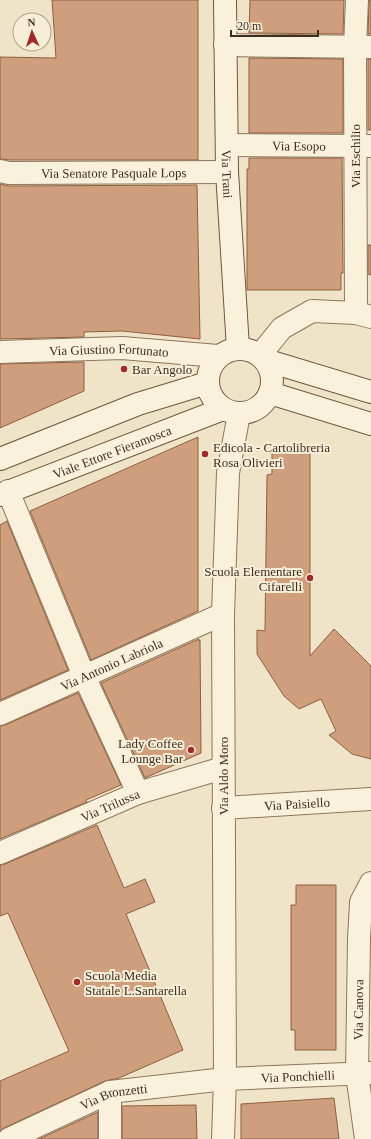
<svg xmlns="http://www.w3.org/2000/svg" width="371" height="1139" viewBox="0 0 371 1139" font-family="'Times New Roman',serif">
	<style>
		.building { fill: #cf9f7d; stroke: #8d5f41 }
		.lines { fill: none; stroke-linecap: round; stroke-linejoin: round }
		.street-casing { stroke: #8d765c; stroke-width: 24 }
		.secondary-casing { stroke: #6f573f; stroke-width: 24 }
		.street { stroke: #faf1dc; stroke-width: 22 }
		.secondary { stroke: #faf1dc; stroke-width: 22 }
		.poi-dot { fill: #9e2a2b; stroke: #f7eed8; stroke-width: 1.5 }
		.labels { text-anchor: middle; stroke-width: 4; stroke-linejoin: round; paint-order: stroke }
		.street-label { font-size: 13px; fill: #3d2e20; stroke: #f7eed8 }
		.poi-label { font-size: 13px; fill: #3d2e20; stroke: #f7eed8; text-anchor: start }
	</style>
	<rect width="100%" height="100%" fill="#f0e4c8"/>
	<g class="building">
		<path d="M 52,0 L 198,0 L 198,160 L 10,160 L 0,159 L 0,57 L 56,58 Z"/>
		<path d="M 250,0 L 344,0 L 343,34 L 249,33 Z"/>
		<path d="M 369,0 L 371,0 L 371,34 L 368,34 Z"/>
		<path d="M 249,58 L 343,59 L 343,133 L 249,133 Z"/>
		<rect x="368" y="59" width="3" height="71"/>
		<path d="M 249,158 L 342,158 L 343,273 L 341,273 L 341,290 L 247,290 L 247,169 L 249,169 Z"/>
		<path d="M 0,184 L 9,186 L 197,185 L 200,339 L 122,331 L 84,332 L 84,337 L 0,339 Z"/>
		<path d="M 368,245 L 371,245 L 371,275 L 368,274 Z"/>
		<path d="M 84,362 L 84,391 L 0,428 L 0,364 Z"/>
		<path d="M 198,437 L 198,611 L 91,660 L 30,511 Z"/>
		<path d="M 272,451 L 310,451 L 310,656 L 334,629 L 371,666 L 371,759 L 352,754 L 329,735 L 336,731 L 321,699 L 299,709 L 284,696 L 257,654 L 257,630 L 265,631 L 267,475 L 272,474 Z"/>
		<path d="M 7,521 L 68,670 L 0,700 L 0,525 Z"/>
		<path d="M 199,639 L 199,641 L 200,640 L 201,753 L 145,778 L 101,683 Z"/>
		<path d="M 78,693 L 121,785 L 86,800 L 87,802 L 0,839 L 0,726 L 5,725 Z"/>
		<path d="M 97,825 L 124,888 L 145,879 L 155,902 L 126,914 L 183,1050 L 119,1078 L 105,1081 L 4,1128 L 0,1131 L 0,1081 L 69,1051 L 8,913 L 0,916 L 0,865 L 5,864 Z"/>
		<path d="M 296,885 L 336,885 L 336,1050 L 295,1050 L 295,1030 L 291,1030 L 291,905 L 296,905 Z"/>
		<path d="M 334,1098 L 339,1139 L 241,1139 L 241,1104 Z"/>
		<path d="M 196,1105 L 197,1139 L 122,1139 L 122,1106 Z"/>
		<path d="M 98,1112 L 98,1139 L 39,1139 Z"/>
	</g>
	<g class="lines">
		<g class="street-casing">
			<g id="street">
				<path d="M 225,45 L 371,47"/>
				<path id="s1" d="M 227,145 L 371,146"/>
				<path id="s2" d="M 0,171 L 9,173 L 227,172"/>
				<path d="M 356,313 L 355,46 L 357,0"/>
				<path id="s3" d="M 0,352 L 122,348 L 218,356"/>
				<path d="M 260,355 L 282,328 L 312,311 L 356,313 L 371,317"/>
				<path d="M 8,491 L 84,676 L 138,793"/>
				<path id="s4" d="M 0,714 L 223,614"/>
				<path id="s5" d="M 223,808 L 371,799"/>
				<path id="s6" d="M 0,853 L 138,793 L 223,768"/>
				<path d="M 110,1092 L 110,1139"/>
				<path id="s7" d="M 9,1139 L 110,1092 L 225,1079 L 371,1073"/>
				<path d="M 223,1139 L 225,1079 L 223,614 L 228,473 L 239,414"/>
				<path id="s8" d="M 366,1139 L 357,1074 L 359,939 L 361,902 L 371,883"/>
			</g>
		</g>
		<g class="secondary-casing">
			<g id="secondary">
				<path id="s9" d="M 225,0 L 227,172 L 238,348"/>
				<circle cx="240" cy="381" r="32"/>
				<path d="M 265,360 L 371,392"/>
				<path d="M 270,393 L 371,424"/>
				<path d="M 0,459 L 138,404 L 207,383"/>
				<path id="s10" d="M 0,495 L 223,409"/>
			</g>
		</g>
		<use href="#street" class="street"/>
		<use href="#secondary" class="secondary"/>
	</g>
	<g class="poi-dot">
		<circle cx="124" cy="369" r="4"/>
		<circle cx="205" cy="454" r="4"/>
		<circle cx="310" cy="578" r="4"/>
		<circle cx="191" cy="750" r="4"/>
		<circle cx="77" cy="982" r="4"/>
	</g>
	<g class="labels">
		<g class="street-label">
			<text dy="5" stroke="none"><textPath href="#s1" startOffset="72">Via Esopo</textPath></text>
			<text transform="translate(355 156) rotate(-90)" y="5">Via Eschilio</text>
			<text dy="5" stroke="none"><textPath href="#s2" startOffset="114">Via Senatore Pasquale Lops</textPath></text>
			<text dy="5" stroke="none"><textPath href="#s9" startOffset="174">Via Trani</textPath></text>
			<text dy="5" stroke="none"><textPath href="#s3" startOffset="109">Via Giustino Fortunato</textPath></text>
			<text dy="5" stroke="none"><textPath href="#s10" startOffset="120">Viale Ettore Fieramosca</textPath></text>
			<text dy="5" stroke="none"><textPath href="#s4" startOffset="122">Via Antonio Labriola</textPath></text>
			<text transform="translate(223 776) rotate(-90)" y="5">Via Aldo Moro</text>
			<text dy="5" stroke="none"><textPath href="#s5" startOffset="74">Via Paisiello</textPath></text>
			<text dy="5" stroke="none"><textPath href="#s6" startOffset="120">Via Trilussa</textPath></text>
			<text dy="5" stroke="none"><textPath href="#s8" startOffset="130">Via Canova</textPath></text>
			<text dy="5" stroke="none"><textPath href="#s7" startOffset="300">Via Ponchielli</textPath></text>
			<text dy="5" stroke="none"><textPath href="#s7" startOffset="114">Via Bronzetti</textPath></text>
		</g>
		<g class="poi-label">
			<text x="132" y="374">Bar Angolo</text>
			<text x="213" y="452">Edicola - Cartolibreria<tspan x="213" dy="15">Rosa Olivieri</tspan></text>
			<text x="302" y="576" text-anchor="end">Scuola Elementare<tspan x="302" dy="15">Cifarelli</tspan></text>
			<text x="183" y="748" text-anchor="end">Lady Coffee<tspan x="183" dy="15">Lounge Bar</tspan></text>
			<text x="85" y="980">Scuola Media<tspan x="85" dy="15">Statale L.Santarella</tspan></text>
		</g>
	</g>
	<g transform="translate(32 32) rotate(357)"><circle r="19" fill="#f7eed8" stroke="#ada18e"/>
	<path d="M0-3L7 15L0 10L-7 15Z" fill="#9e2a2b"/>
	<text y="-6" font-size="11" font-weight="bold" text-anchor="middle" fill="#3d2e20">N</text>
	</g>
	<path d="M231 30v6h87v-6" fill="none" stroke="#3d2e20" stroke-width="2"/>
	<text x="237" y="30" font-size="12" fill="#3d2e20" stroke="#f7eed8" stroke-width="3" paint-order="stroke">20 m</text>
</svg>
